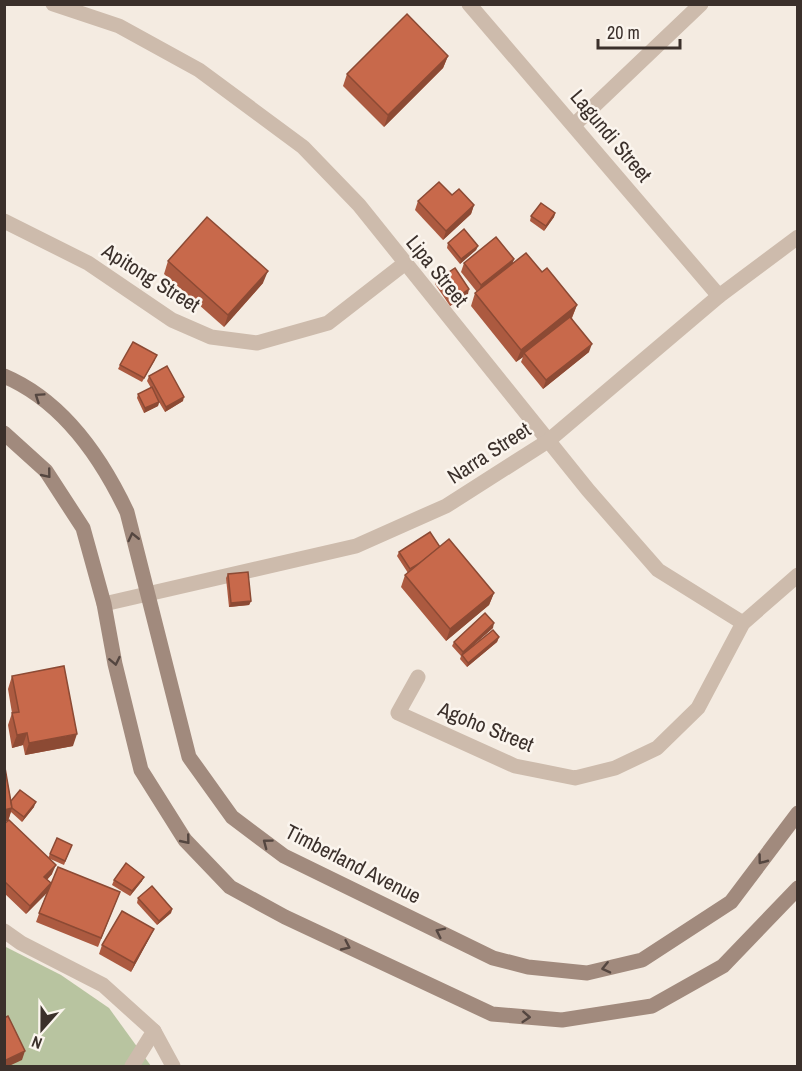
<svg xmlns="http://www.w3.org/2000/svg" width="802" height="1071" viewBox="0 0 802 1071" font-family="'Archivo Narrow',sans-serif">
	<style>
		.green { fill: #b8c4a0 }
		.lines { fill: none; stroke-linecap: round; stroke-linejoin: round }
		.lane { stroke: #cdbbac; stroke-width: 15 }
		.street { stroke: #cdbbac; stroke-width: 15 }
		.secondary { stroke: #a18a7d; stroke-width: 15 }
		.wall { fill: #ac5a40 }
		.shaded-wall { fill: #8c4a34 }
		.building { fill: #c8694b; stroke: #8c4a34; stroke-width: 1.5 }
		.oneway { stroke: #544640 }
		.labels { text-anchor: middle; stroke-width: 5; stroke-linejoin: round; paint-order: stroke }
		.street-label { font-size: 21px; fill: #3b302b; stroke: #fbf5ee }
	</style>
	<rect width="100%" height="100%" fill="#f4ebe1"/>
	<path class="green" d="M 4,946 L 61,975 L 109,1008 L 151,1066 L 5,1066 Z"/>
	<g class="lines">
		<path class="lane" d="M 132,1066 L 154,1031"/>
		<g class="street">
			<path d="M 53,4 L 119,26 L 199,70 L 303,147 L 359,205 L 588,490 L 658,570 L 743,623"/>
			<path d="M 469,4 L 719,296"/>
			<path d="M 574,125 L 701,4"/>
			<path d="M 4,221 L 88,263 L 172,320 L 211,337 L 257,343 L 328,323 L 404,264"/>
			<path d="M 104,604 L 356,546 L 446,506 L 548,441 L 719,296 L 798,237"/>
			<path d="M 418,677 L 398,713 L 515,766 L 575,778 L 615,768 L 657,748 L 698,708 L 743,623 L 798,575"/>
			<path d="M 4,931 L 21,943 L 103,985 L 154,1031 L 173,1066"/>
		</g>
		<g class="secondary">
			<path d="M 4,376 C 63,401 101,457 127,512 L 189,757 L 232,817 L 284,856 L 493,958 L 528,967 L 587,973 L 642,960 L 731,902 L 798,813"/>
			<path d="M 4,433 L 46,471 L 83,528 L 104,604 L 115,664 L 141,770 L 185,840 L 230,887 L 285,917 L 492,1014 L 562,1020 L 652,1006 L 723,966 L 798,888"/>
		</g>
	</g>
	<g class="wall">
		<path d="M 448,56 L 443,68 L 384,127 L 343,86 L 347,74 Z"/>
		<path d="M 452,195 L 474,205 L 471,214 L 443,240 L 415,210 L 418,201 Z"/>
		<path d="M 555,213 L 554,217 L 544,231 L 530,221 L 531,216 Z"/>
		<path d="M 448,243 L 478,246 L 476,250 L 460,264 L 447,248 Z"/>
		<path d="M 514,259 L 512,264 L 542,272 L 577,305 L 572,318 L 589,352 L 543,389 L 521,362 L 523,357 L 516,362 L 471,306 L 475,293 L 477,292 L 461,272 L 464,263 Z"/>
		<path d="M 168,261 L 263,283 L 224,327 L 164,274 Z"/>
		<path d="M 437,280 L 468,294 L 450,306 L 435,284 Z"/>
		<path d="M 155,360 L 142,382 L 118,369 L 120,365 Z"/>
		<path d="M 149,376 L 183,401 L 165,412 L 159,402 L 158,406 L 144,413 L 137,398 L 138,394 L 151,388 L 147,381 Z"/>
		<path d="M 440,547 L 494,593 L 489,605 L 446,641 L 401,587 L 405,575 L 408,573 L 397,556 L 399,552 Z"/>
		<path d="M 228,574 L 251,601 L 249,605 L 229,607 L 226,578 Z"/>
		<path d="M 493,628 L 472,646 L 499,637 L 497,642 L 467,667 L 460,659 L 461,656 L 452,646 L 454,642 Z"/>
		<path d="M 12,676 L 73,746 L 25,755 L 23,745 L 12,748 L 8,725 L 12,713 L 8,689 Z"/>
		<path d="M 4,762 L 11,801 L 34,807 L 22,822 L 11,812 L 8,821 L 4,821 Z"/>
		<path d="M 4,824 L 52,874 L 47,880 L 51,883 L 120,892 L 98,947 L 36,922 L 47,892 L 26,914 L 4,893 Z"/>
		<path d="M 72,845 L 64,865 L 48,858 L 50,854 Z"/>
		<path d="M 114,880 L 142,881 L 130,896 L 112,885 Z"/>
		<path d="M 138,898 L 172,909 L 171,913 L 157,925 L 137,903 Z"/>
		<path d="M 150,937 L 131,972 L 99,954 L 102,945 Z"/>
	</g>
	<g class="shaded-wall">
		<path d="M 448,56 L 443,68 L 384,127 L 388,115 Z"/>
		<path d="M 474,205 L 471,214 L 443,240 L 446,231 Z"/>
		<path d="M 555,213 L 554,217 L 544,231 L 546,226 Z"/>
		<path d="M 478,246 L 476,250 L 460,264 L 461,259 Z"/>
		<path d="M 514,259 L 511,268 L 478,293 L 481,285 Z"/>
		<path d="M 268,271 L 263,283 L 224,327 L 228,315 Z"/>
		<path d="M 469,289 L 468,294 L 450,306 L 452,301 Z"/>
		<path d="M 577,305 L 572,317 L 525,355 L 524,353 L 523,357 L 516,362 L 521,350 Z"/>
		<path d="M 592,344 L 589,352 L 543,389 L 546,380 Z"/>
		<path d="M 184,397 L 183,401 L 165,412 L 166,407 Z"/>
		<path d="M 159,402 L 158,406 L 144,413 L 145,408 Z"/>
		<path d="M 494,593 L 489,605 L 446,641 L 450,629 Z"/>
		<path d="M 251,601 L 249,605 L 229,607 L 231,603 Z"/>
		<path d="M 494,623 L 493,628 L 461,656 L 463,652 Z"/>
		<path d="M 499,637 L 497,642 L 467,667 L 468,663 Z"/>
		<path d="M 27,733 L 23,745 L 12,748 L 17,735 Z"/>
		<path d="M 77,734 L 73,746 L 25,755 L 29,743 Z"/>
		<path d="M 36,802 L 34,807 L 22,822 L 24,817 Z"/>
		<path d="M 12,808 L 8,821 L 4,821 L 4,810 Z"/>
		<path d="M 56,865 L 52,874 L 41,886 L 44,877 Z"/>
		<path d="M 144,877 L 142,881 L 130,896 L 132,891 Z"/>
		<path d="M 51,883 L 48,892 L 26,914 L 30,906 Z"/>
		<path d="M 172,909 L 171,913 L 157,925 L 159,921 Z"/>
		<path d="M 154,929 L 150,937 L 131,972 L 134,963 Z"/>
		<path d="M 25,1051 L 22,1060 L 9,1066 L 4,1066 L 4,1061 Z"/>
	</g>
	<g class="building">
		<path d="M 407,14 L 448,56 L 388,115 L 347,74 Z"/>
		<path d="M 439,182 L 452,195 L 459,189 L 474,205 L 446,231 L 418,201 Z"/>
		<path d="M 541,203 L 555,213 L 546,226 L 531,216 Z"/>
		<path d="M 207,217 L 268,271 L 228,315 L 168,261 Z"/>
		<path d="M 464,229 L 478,246 L 461,259 L 448,243 Z"/>
		<path d="M 496,237 L 514,259 L 481,285 L 464,263 Z"/>
		<path d="M 526,253 L 542,272 L 547,268 L 577,305 L 521,350 L 475,293 Z"/>
		<path d="M 455,268 L 469,289 L 452,301 L 437,280 Z"/>
		<path d="M 570,317 L 592,344 L 546,380 L 524,353 Z"/>
		<path d="M 133,342 L 157,355 L 144,378 L 120,365 Z"/>
		<path d="M 167,366 L 184,397 L 166,407 L 149,376 Z"/>
		<path d="M 152,387 L 159,402 L 145,408 L 138,394 Z"/>
		<path d="M 430,532 L 440,547 L 420,563 L 410,569 L 399,552 Z"/>
		<path d="M 449,539 L 494,593 L 450,629 L 405,575 Z"/>
		<path d="M 248,572 L 251,601 L 231,603 L 228,574 Z"/>
		<path d="M 485,613 L 494,623 L 463,652 L 454,642 Z"/>
		<path d="M 493,630 L 499,637 L 468,663 L 462,655 Z"/>
		<path d="M 64,666 L 77,734 L 29,743 L 27,733 L 17,735 L 12,713 L 19,712 L 12,676 Z"/>
		<path d="M 4,762 L 12,808 L 4,810 Z"/>
		<path d="M 20,790 L 36,802 L 24,817 L 12,808 L 11,801 Z"/>
		<path d="M 9,820 L 56,865 L 44,877 L 51,883 L 30,906 L 4,881 L 4,824 Z"/>
		<path d="M 57,838 L 72,845 L 65,861 L 50,854 Z"/>
		<path d="M 126,863 L 144,877 L 132,891 L 114,880 Z"/>
		<path d="M 58,867 L 120,892 L 101,938 L 39,913 Z"/>
		<path d="M 152,886 L 172,909 L 159,921 L 138,898 Z"/>
		<path d="M 122,911 L 154,929 L 134,963 L 102,945 Z"/>
		<path d="M 8,1016 L 25,1051 L 4,1061 L 4,1018 Z"/>
	</g>
	<defs><path id="oneway-chevron" d="M-2-3.5L2.5 0L-2 3.5" fill="none" stroke-width="1.6" stroke-linecap="round" stroke-linejoin="round" transform="scale(1.5)"/></defs>
	<g class="oneway">
		<use href="#oneway-chevron" transform="translate(39 397) rotate(-146)"/>
		<use href="#oneway-chevron" transform="translate(47 474) rotate(51)"/>
		<use href="#oneway-chevron" transform="translate(133 537) rotate(-103)"/>
		<use href="#oneway-chevron" transform="translate(115 661) rotate(78)"/>
		<use href="#oneway-chevron" transform="translate(186 840) rotate(51)"/>
		<use href="#oneway-chevron" transform="translate(267 843) rotate(-143)"/>
		<use href="#oneway-chevron" transform="translate(762 860) rotate(127)"/>
		<use href="#oneway-chevron" transform="translate(440 932) rotate(-154)"/>
		<use href="#oneway-chevron" transform="translate(346 946) rotate(25)"/>
		<use href="#oneway-chevron" transform="translate(606 968) rotate(167)"/>
		<use href="#oneway-chevron" transform="translate(526 1017) rotate(4)"/>
	</g>
	<g class="labels">
		<g class="street-label">
			<text transform="translate(611 136) rotate(50)" y="7">Lagundi Street</text>
			<text transform="translate(437 271) rotate(51)" y="7">Lipa Street</text>
			<text transform="translate(151 278) rotate(32)" y="7">Apitong Street</text>
			<text transform="translate(489 453) rotate(-33)" y="7">Narra Street</text>
			<text transform="translate(486 727) rotate(22)" y="7">Agoho Street</text>
			<text transform="translate(353 864) rotate(27)" y="7">Timberland Avenue</text>
		</g>
	</g>
	<rect width="802" height="1071" fill="none" stroke="#3b302b" stroke-width="12"/>
	<g transform="translate(42 1029) rotate(201)" stroke="#fbf5ee" stroke-width="4.5" paint-order="stroke">
	<path d="M0-4.5L10 22L0 15L-10 22Z" fill="#3b302b"/>
	<text y="-9" font-size="16" font-weight="bold" text-anchor="middle" fill="#3b302b">N</text>
	</g>
	<path d="M598 39v9h82v-9" fill="none" stroke="#3b302b" stroke-width="3"/>
	<text x="607" y="39" font-size="18" fill="#3b302b" stroke="#fbf5ee" stroke-width="4.5" paint-order="stroke">20 m</text>
</svg>
